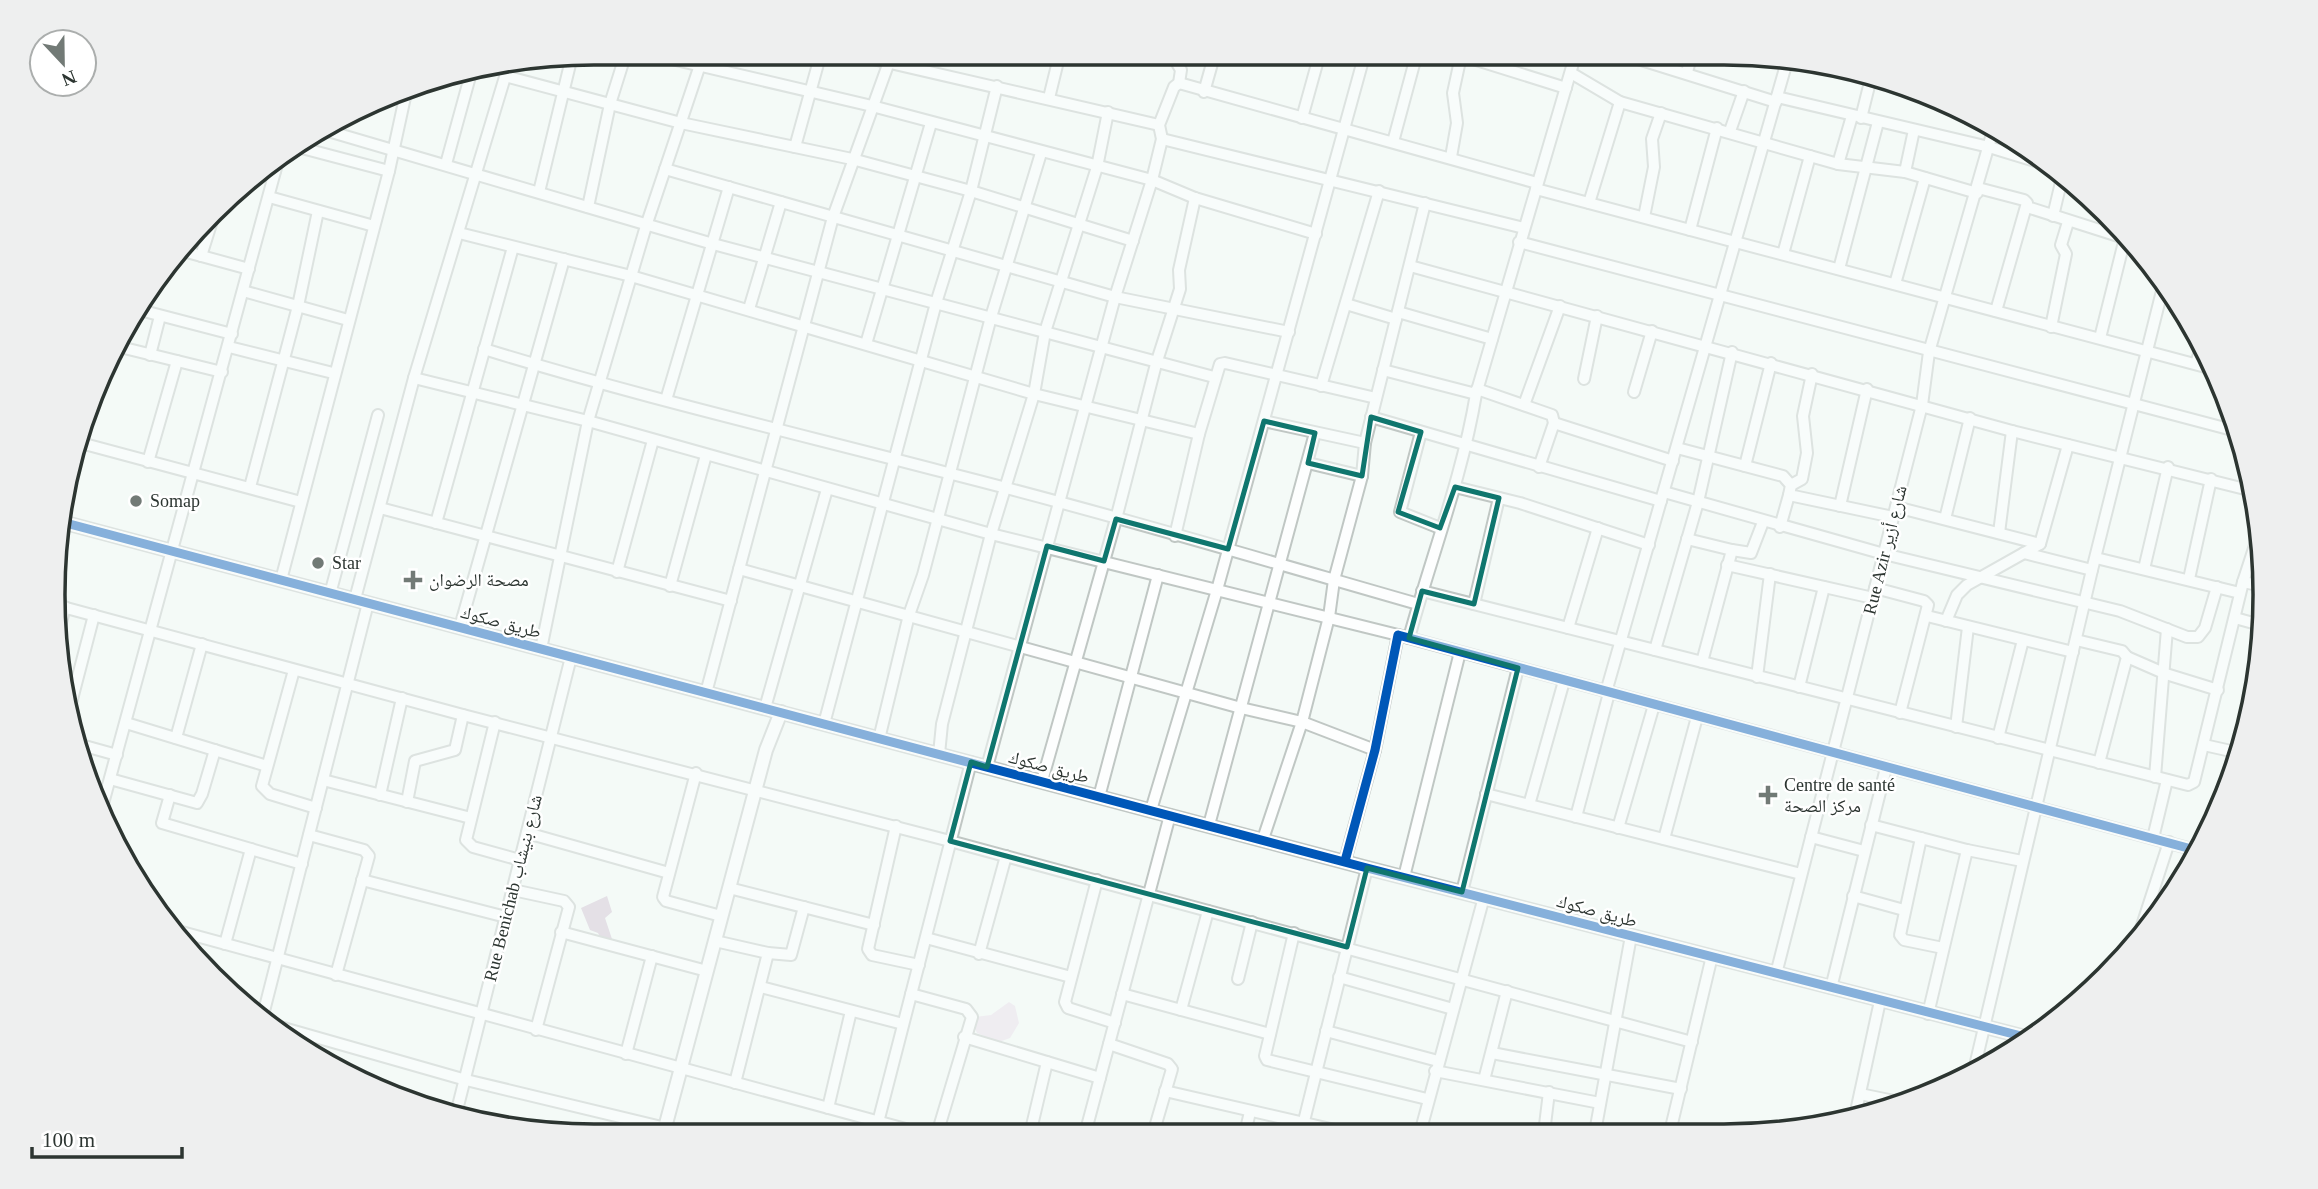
<svg xmlns="http://www.w3.org/2000/svg" width="2318" height="1189" viewBox="0 0 2318 1189" font-family="'Times New Roman','Noto Naskh Arabic',serif">
	<style>
		.green { fill: #e9dee9 }
		.water { fill: #d0c1d0 }
		.lines { fill: none; stroke-linecap: round; stroke-linejoin: round }
		.minor-casing { stroke: #c0c7c4; stroke-width: 14 }
		.tertiary-casing { stroke: #c0c7c4; stroke-width: 16 }
		.minor { stroke: #fdfefe; stroke-width: 10 }
		.tertiary { stroke: #fdfefe; stroke-width: 12 }
		.cycleway-casing { stroke: #fff; stroke-width: 13 }
		.cycleway { stroke: #0057b8; stroke-width: 9 }
		.marked { fill: none; stroke: #0f766e; stroke-width: 5; stroke-linejoin: round }
		.poi-dot { fill: #727a76; stroke: #fff; stroke-width: 2.5 }
		.labels { text-anchor: middle; stroke-width: 5; stroke-linejoin: round; paint-order: stroke }
		.poi-label { font-size: 18px; fill: #2c3531; stroke: #fff; text-anchor: start }
		.street-label { font-size: 18px; fill: #2c3531; stroke: #fff }
		.rim { fill: none; stroke: #2c3531; stroke-width: 3.5 }
	</style>
	<rect width="100%" height="100%" fill="#f4faf7"/>
	<path class="green" d="M 1009,1002 L 1015,1006 L 1019,1023 L 1010,1038 L 999,1042 L 977,1033 L 973,1024 L 975,1017 L 991,1015 Z"/>
	<path class="water" d="M 607,896 L 612,912 L 605,918 L 613,942 L 602,941 L 598,933 L 590,930 L 581,908 Z"/>
	<g class="lines">
		<g class="minor-casing">
			<g id="minor">
				<path d="M 646,53 L 872,106 L 1152,180 L 1195,198 L 1316,234"/>
				<path d="M 847,53 L 1159,125"/>
				<path d="M 1124,53 L 1140,57 L 1152,53"/>
				<path d="M 1454,53 L 1566,88"/>
				<path d="M 1622,54 L 1776,102"/>
				<path d="M 1687,72 L 1692,54"/>
				<path d="M 1571,73 L 1620,102 L 1838,164 L 1905,172 L 1977,193"/>
				<path d="M 505,76 L 681,123 L 852,159 L 971,191 L 997,86"/>
				<path d="M 1179,83 L 1537,183"/>
				<path d="M 1204,92 L 1215,53"/>
				<path d="M 1777,97 L 1989,147 L 2058,168"/>
				<path d="M 1049,98 L 1060,53"/>
				<path d="M 1302,118 L 1320,53"/>
				<path d="M 1861,118 L 1872,74"/>
				<path d="M 328,131 L 713,244 L 1214,377"/>
				<path d="M 1730,131 L 1744,91"/>
				<path d="M 1162,139 L 1524,228"/>
				<path d="M 1393,142 L 1417,53"/>
				<path d="M 298,147 L 389,171"/>
				<path d="M 795,147 L 821,53"/>
				<path d="M 1451,157 L 1457,123 L 1453,93 L 1461,56"/>
				<path d="M 446,164 L 471,73"/>
				<path d="M 1838,164 L 1852,116"/>
				<path d="M 261,168 L 275,171"/>
				<path d="M 665,169 L 1115,297 L 1289,332"/>
				<path d="M 1905,172 L 1914,130"/>
				<path d="M 1978,188 L 2024,200 L 2027,203 L 1996,311"/>
				<path d="M 1536,189 L 2213,369"/>
				<path d="M 539,192 L 572,56"/>
				<path d="M 269,197 L 374,226"/>
				<path d="M 1589,203 L 1620,102"/>
				<path d="M 588,207 L 610,104 L 626,53"/>
				<path d="M 2027,207 L 2134,241"/>
				<path d="M 2053,216 L 2063,174"/>
				<path d="M 1644,217 L 1654,167 L 1652,139 L 1661,113"/>
				<path d="M 1690,230 L 1717,128"/>
				<path d="M 459,233 L 631,276 L 1034,394 L 1199,434"/>
				<path d="M 1519,242 L 2240,432"/>
				<path d="M 183,251 L 249,269"/>
				<path d="M 1783,254 L 1810,156"/>
				<path d="M 201,256 L 212,221"/>
				<path d="M 1410,266 L 2012,431 L 2253,491"/>
				<path d="M 1839,269 L 1878,122"/>
				<path d="M 1895,284 L 1925,178"/>
				<path d="M 243,291 L 348,320"/>
				<path d="M 1346,304 L 1396,319"/>
				<path d="M 136,309 L 232,334"/>
				<path d="M 749,309 L 781,202"/>
				<path d="M 1398,312 L 1492,339"/>
				<path d="M 2051,327 L 2066,254 L 2061,245 L 2068,222"/>
				<path d="M 2100,338 L 2125,238"/>
				<path d="M 866,344 L 931,123"/>
				<path d="M 116,346 L 222,372"/>
				<path d="M 229,347 L 333,373"/>
				<path d="M 484,349 C 636,396 791,432 944,472 C 1103,512 1261,559 1418,604"/>
				<path d="M 150,355 L 160,316"/>
				<path d="M 2196,364 L 2202,344"/>
				<path d="M 1383,370 L 1476,394"/>
				<path d="M 414,378 L 588,421 L 991,534 L 1398,635"/>
				<path d="M 1584,379 L 1597,316"/>
				<path d="M 1321,386 L 1379,191"/>
				<path d="M 1477,389 L 1552,415 L 1554,423 L 1539,467"/>
				<path d="M 1634,392 L 1652,331"/>
				<path d="M 666,400 L 729,187"/>
				<path d="M 1524,405 L 1560,306"/>
				<path d="M 1371,417 L 1661,501"/>
				<path d="M 1264,421 L 1365,443"/>
				<path d="M 1554,423 L 1673,461"/>
				<path d="M 1421,432 L 1400,512 L 1440,528"/>
				<path d="M 77,442 L 301,502"/>
				<path d="M 1677,448 L 1783,476 L 1791,485 L 1789,495 L 1893,517"/>
				<path d="M 148,462 L 177,361"/>
				<path d="M 1308,463 L 1362,476"/>
				<path d="M 1745,466 L 1771,363"/>
				<path d="M 1791,485 L 1802,479 L 1807,453 L 1803,416 L 1812,374"/>
				<path d="M 250,487 L 298,306 L 318,211"/>
				<path d="M 1455,487 L 1520,503 L 1649,545"/>
				<path d="M 1664,492 L 1884,554 L 2120,611 L 2187,637 L 2198,637 L 2205,628 L 2217,587"/>
				<path d="M 1840,506 L 1867,389"/>
				<path d="M 1896,507 L 2040,544"/>
				<path d="M 380,508 L 731,601"/>
				<path d="M 1945,519 L 1970,418"/>
				<path d="M 436,523 L 513,247"/>
				<path d="M 1780,527 L 1789,495"/>
				<path d="M 1999,533 L 2012,431"/>
				<path d="M 1175,536 L 1199,434 L 1220,364 L 1225,363 L 1376,398"/>
				<path d="M 1687,539 L 1732,550 L 1702,662"/>
				<path d="M 1732,550 L 1751,553 L 1763,522"/>
				<path d="M 2024,553 L 2092,570"/>
				<path d="M 2096,558 L 2240,593"/>
				<path d="M 1727,565 L 1873,598"/>
				<path d="M 739,569 L 1241,708 L 1302,722 L 1375,750"/>
				<path d="M 2144,569 L 2168,467"/>
				<path d="M 617,572 L 653,440"/>
				<path d="M 2189,579 L 2211,479"/>
				<path d="M 281,580 L 389,171 L 407,88"/>
				<path d="M 2243,582 L 2263,586"/>
				<path d="M 670,586 L 706,455"/>
				<path d="M 1875,588 L 1924,601 L 1928,605 L 1900,713"/>
				<path d="M 1422,591 L 2188,785 L 2194,782 L 2243,582 L 2261,527"/>
				<path d="M 330,594 L 378,415"/>
				<path d="M 355,599 L 414,378 L 508,67"/>
				<path d="M 1474,604 L 1499,498"/>
				<path d="M 59,606 L 463,715 L 950,841 L 1692,1042"/>
				<path d="M 1927,616 L 2073,652"/>
				<path d="M 2235,618 L 2264,626"/>
				<path d="M 1946,621 L 1957,595 L 1967,585 L 2040,544 L 2068,445"/>
				<path d="M 460,627 L 564,259"/>
				<path d="M 1568,628 L 1598,528"/>
				<path d="M 58,634 L 65,607"/>
				<path d="M 1409,638 C 1431,557 1462,478 1476,394 L 1576,53"/>
				<path d="M 2076,640 L 2122,651 L 2127,657 L 2099,763"/>
				<path d="M 541,649 L 588,421 L 646,226 L 704,53"/>
				<path d="M 1655,650 L 1698,502 L 1732,352"/>
				<path d="M 2127,657 L 2166,674 L 2218,690"/>
				<path d="M 294,670 L 262,786 L 270,794 L 316,808"/>
				<path d="M 1757,677 L 1770,574"/>
				<path d="M 1799,687 L 1824,587"/>
				<path d="M 1606,692 L 1788,58"/>
				<path d="M 706,693 L 833,217 L 889,62"/>
				<path d="M 70,707 L 94,615"/>
				<path d="M 765,708 L 827,489"/>
				<path d="M 495,722 L 466,840 L 473,847 L 520,860"/>
				<path d="M 126,723 L 267,766"/>
				<path d="M 824,724 L 936,303 L 971,191 L 1133,241"/>
				<path d="M 1956,727 L 1968,627"/>
				<path d="M 176,738 L 202,644"/>
				<path d="M 1998,738 L 2023,640"/>
				<path d="M 879,739 L 909,615 L 923,575 L 991,317 L 1041,153"/>
				<path d="M 81,745 L 117,755"/>
				<path d="M 2204,745 L 2240,753"/>
				<path d="M 939,754 L 942,724 L 991,534 L 1034,394 L 1045,332 L 1097,167 L 1108,112"/>
				<path d="M 987,767 L 1115,297 L 1152,180 L 1162,139 L 1159,125 L 1174,87 L 1179,83 L 1181,70 L 1171,53"/>
				<path d="M 696,773 L 663,897 L 666,901 L 721,916"/>
				<path d="M 2155,777 L 2167,629"/>
				<path d="M 110,779 L 197,803 L 202,794 L 215,750"/>
				<path d="M 323,780 L 471,818"/>
				<path d="M 1042,781 L 1116,519 L 1156,364 L 1180,289 L 1179,270 L 1195,198"/>
				<path d="M 1486,794 L 1801,874"/>
				<path d="M 170,795 L 162,823 L 302,864"/>
				<path d="M 380,795 L 402,698"/>
				<path d="M 1099,797 L 1158,575"/>
				<path d="M 407,802 L 415,761 L 455,750 L 463,715"/>
				<path d="M 1529,805 L 1564,681"/>
				<path d="M 1151,810 L 1217,590 L 1365,53"/>
				<path d="M 101,811 L 279,157"/>
				<path d="M 1576,817 L 1609,693"/>
				<path d="M 1209,825 L 1315,433"/>
				<path d="M 1871,825 L 1967,850"/>
				<path d="M 896,826 L 868,949 L 872,955 L 919,965"/>
				<path d="M 1618,828 L 1654,705"/>
				<path d="M 527,833 L 669,873"/>
				<path d="M 309,835 L 364,850 L 369,856 L 336,975"/>
				<path d="M 1811,837 L 1864,851"/>
				<path d="M 1921,838 L 1900,935 L 1904,940 L 1943,948"/>
				<path d="M 2153,838 L 2167,780"/>
				<path d="M 1263,839 L 1302,722 L 1329,617 L 1334,580 L 1362,476 L 1365,443 L 1425,203"/>
				<path d="M 1664,839 L 1697,717"/>
				<path d="M 1345,861 L 1375,750 L 1398,635 L 2199,851"/>
				<path d="M 1404,877 L 1460,652"/>
				<path d="M 362,880 L 506,917"/>
				<path d="M 1097,880 L 1065,1002 L 1068,1008 L 1115,1023"/>
				<path d="M 729,888 L 874,925"/>
				<path d="M 513,890 L 564,901 L 569,907 L 536,1030"/>
				<path d="M 1462,892 L 1518,668"/>
				<path d="M 1853,896 L 1904,910"/>
				<path d="M 178,931 L 924,1134"/>
				<path d="M 561,932 L 707,971"/>
				<path d="M 1294,933 L 1265,1056 L 1267,1060 L 1427,1099"/>
				<path d="M 926,938 L 1071,977"/>
				<path d="M 715,941 L 768,953 L 735,1083"/>
				<path d="M 2137,941 L 2169,842"/>
				<path d="M 225,944 L 251,849"/>
				<path d="M 768,953 L 791,955 L 804,907"/>
				<path d="M 979,954 L 1006,856"/>
				<path d="M 1776,974 L 1922,405 L 1929,352 L 1994,127"/>
				<path d="M 1339,977 L 1453,1009"/>
				<path d="M 1238,979 L 1252,922"/>
				<path d="M 761,987 L 903,1024"/>
				<path d="M 1831,988 L 1886,768"/>
				<path d="M 911,994 L 966,1009 L 972,1017 L 937,1134"/>
				<path d="M 1122,994 L 1270,1034"/>
				<path d="M 1181,1010 L 1208,911"/>
				<path d="M 1928,1014 L 1967,850 L 2022,861"/>
				<path d="M 263,1015 L 368,603"/>
				<path d="M 280,1027 L 466,1080 L 695,1135"/>
				<path d="M 1326,1031 L 1438,1061"/>
				<path d="M 964,1037 L 1100,1078"/>
				<path d="M 1109,1044 L 1168,1064 L 1172,1069 L 1153,1134"/>
				<path d="M 1492,1053 L 1681,1089"/>
				<path d="M 626,1054 L 652,956"/>
				<path d="M 1974,1070 L 2092,570 L 2164,283"/>
				<path d="M 1435,1071 L 1600,1103"/>
				<path d="M 1484,1080 L 1507,991"/>
				<path d="M 1165,1091 L 1348,1133"/>
				<path d="M 1860,1094 L 1904,1103"/>
				<path d="M 828,1108 L 851,1011"/>
				<path d="M 1855,1116 L 1880,1001"/>
				<path d="M 455,1118 L 571,657"/>
				<path d="M 1595,1129 L 1610,1132"/>
				<path d="M 1595,1132 L 1631,936"/>
				<path d="M 1670,1132 L 1712,956"/>
				<path d="M 1245,1133 L 1250,1112"/>
				<path d="M 1301,1133 L 1367,868"/>
				<path d="M 1420,1133 L 1484,897"/>
				<path d="M 1544,1133 L 1549,1092"/>
				<path d="M 875,1134 L 971,762"/>
				<path d="M 1030,1134 L 1047,1062"/>
				<path d="M 1085,1134 L 1170,815"/>
			</g>
		</g>
		<g class="tertiary-casing">
			<g id="tertiary">
				<path d="M 62,522 L 1367,868 L 2029,1038"/>
				<path d="M 663,1135 L 766,750 L 781,712"/>
			</g>
		</g>
		<use href="#minor" class="minor"/>
		<use href="#tertiary" class="tertiary"/>
		<g class="cycleway-casing">
			<g id="cycleway">
				<path d="M 62,522 L 1367,868 L 2029,1038"/>
				<path d="M 1345,861 L 1375,750 L 1398,635 L 2199,851"/>
			</g>
		</g>
		<use href="#cycleway" class="cycleway"/>
	</g>
	<path d="M0 0H2318V1189H0ZM 1371,417 L 1421,432 L 1398,512 L 1440,528 L 1455,487 L 1499,498 L 1474,604 L 1422,591 L 1409,638 L 1518,668 L 1462,892 L 1367,868 L 1347,947 L 950,841 L 971,762 L 987,767 L 1047,546 L 1104,561 L 1116,519 L 1228,549 L 1264,421 L 1315,433 L 1308,463 L 1362,476 Z" fill="#f4faf7" fill-opacity=".55" fill-rule="evenodd"/>
	<path class="marked" d="M 1371,417 L 1421,432 L 1398,512 L 1440,528 L 1455,487 L 1499,498 L 1474,604 L 1422,591 L 1409,638 L 1518,668 L 1462,892 L 1367,868 L 1347,947 L 950,841 L 971,762 L 987,767 L 1047,546 L 1104,561 L 1116,519 L 1228,549 L 1264,421 L 1315,433 L 1308,463 L 1362,476 Z"/>
	<g class="poi-dot">
		<circle cx="136" cy="501" r="7"/>
		<circle cx="318" cy="563" r="7"/>
		<path d="M409.5 569.5h7v7h7v7h-7v7h-7v-7h-7v-7h7z"/>
		<path d="M1764.5 784.5h7v7h7v7h-7v7h-7v-7h-7v-7h7z"/>
	</g>
	<g class="labels">
		<g class="poi-label">
			<text x="150" y="507">Somap</text>
			<text x="332" y="569">Star</text>
			<text x="429" y="586">مصحة الرضوان</text>
			<text x="1784" y="791">Centre de santé<tspan x="1784" dy="21">مركز الصحة</tspan></text>
		</g>
		<g class="street-label">
			<text transform="translate(1885 550) rotate(-76)" y="6">Rue Azir شارع أزير</text>
			<text transform="translate(501 622) rotate(15)" y="6">طريق صكوك</text>
			<text transform="translate(1049 767) rotate(15)" y="6">طريق صكوك</text>
			<text transform="translate(513 888) rotate(-76)" y="6">Rue Benichab شارع بنيشاب</text>
			<text transform="translate(1597 911) rotate(15)" y="6">طريق صكوك</text>
		</g>
	</g>
	<path d="M0 0H2318V1189H0ZM594 65H1724A529 529 0 0 1 2253 594V595A529 529 0 0 1 1724 1124H594A529 529 0 0 1 65 595V594A529 529 0 0 1 594 65Z" fill="#eeefef" fill-rule="evenodd"/>
	<path class="rim" d="M594 65H1724A529 529 0 0 1 2253 594V595A529 529 0 0 1 1724 1124H594A529 529 0 0 1 65 595V594A529 529 0 0 1 594 65Z"/>
	<g transform="translate(63 63) rotate(158)"><circle r="33" fill="#ffffff" stroke="#abaead" stroke-width="2"/>
	<path d="M0-5L12 26L0 18L-12 26Z" fill="#727a76"/>
	<text y="-10" font-size="19" font-weight="bold" text-anchor="middle" fill="#2c3531">N</text>
	</g>
	<path d="M32 1147v10h150v-10" fill="none" stroke="#2c3531" stroke-width="3.5"/>
	<text x="42" y="1147" font-size="21" fill="#2c3531" stroke="#ffffff" stroke-width="5" paint-order="stroke">100 m</text>
</svg>
